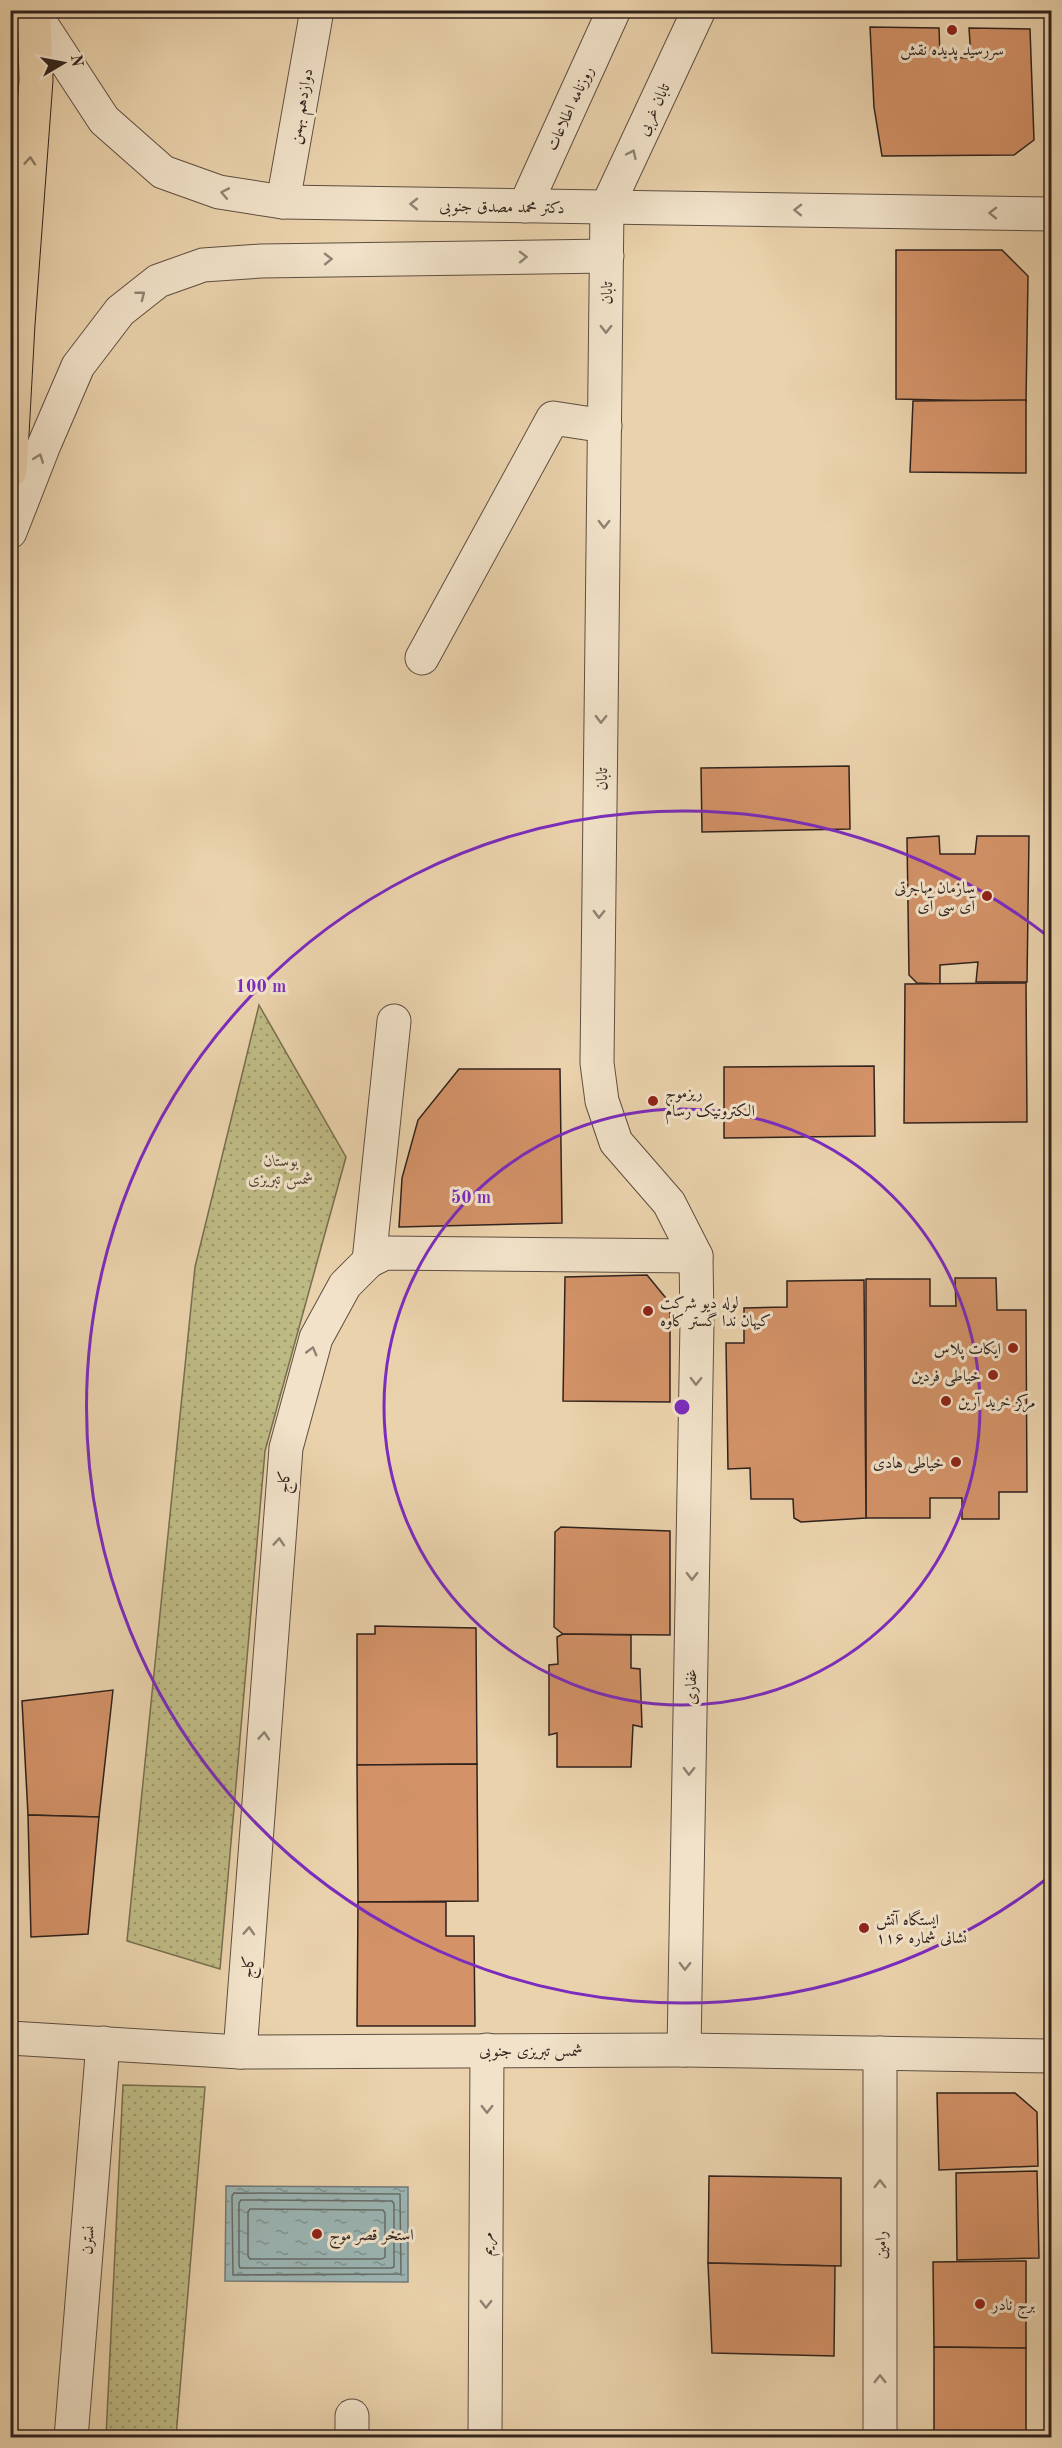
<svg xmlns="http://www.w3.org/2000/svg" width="1062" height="2448" viewBox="0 0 1062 2448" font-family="'Old Standard TT',Amiri,serif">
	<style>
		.green { fill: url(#green-dots); stroke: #776e50; stroke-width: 1.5 }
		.water { fill: url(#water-ripples); stroke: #707a78; stroke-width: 1.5 }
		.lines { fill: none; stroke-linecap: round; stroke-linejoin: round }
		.shore { stroke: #666c68; stroke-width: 1.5 }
		.building { fill: #d39268; stroke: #30221d; stroke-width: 1.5 }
		.minor-casing { stroke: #5e4e41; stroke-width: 35 }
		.highway-casing { stroke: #30221d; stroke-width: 35 }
		.path { stroke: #30221d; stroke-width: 4; stroke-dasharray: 1.5 3; stroke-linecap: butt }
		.minor { stroke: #f1e2c9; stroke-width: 33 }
		.highway { stroke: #ead2ac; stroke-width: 33 }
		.oneway { stroke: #908273 }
		.oneway2 { stroke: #8d7a64 }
		.ring { fill: none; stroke: #7b2cbf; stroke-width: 3 }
		.poi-dot { fill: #8f2418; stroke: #f1e2c9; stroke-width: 2 }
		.labels { text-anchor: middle; stroke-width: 6; stroke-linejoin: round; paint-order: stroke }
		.poi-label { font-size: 16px; fill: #30221d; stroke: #f1e2c9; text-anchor: start }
		.street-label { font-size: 16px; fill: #30221d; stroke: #f1e2c9 }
		.park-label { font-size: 16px; font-style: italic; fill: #544837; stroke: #f1e2c9 }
		.centre { fill: #7b2cbf; stroke: #f1e2c9; stroke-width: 3 }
		.ring-label { font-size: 18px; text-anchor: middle; font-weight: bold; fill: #7b2cbf; stroke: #f1e2c9; stroke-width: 6; stroke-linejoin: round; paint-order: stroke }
	</style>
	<defs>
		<pattern id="green-dots" width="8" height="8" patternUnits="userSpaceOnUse" patternTransform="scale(1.5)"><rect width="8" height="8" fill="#beba84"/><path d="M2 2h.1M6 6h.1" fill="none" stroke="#9b976b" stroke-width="1.8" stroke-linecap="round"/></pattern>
		<pattern id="water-ripples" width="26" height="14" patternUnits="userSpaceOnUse" patternTransform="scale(1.5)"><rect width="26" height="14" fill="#9bb5b4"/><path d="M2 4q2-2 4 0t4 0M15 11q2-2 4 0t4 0" fill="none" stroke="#7f9392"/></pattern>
	</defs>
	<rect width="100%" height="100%" fill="#ead2ac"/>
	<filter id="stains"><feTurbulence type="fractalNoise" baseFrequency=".00333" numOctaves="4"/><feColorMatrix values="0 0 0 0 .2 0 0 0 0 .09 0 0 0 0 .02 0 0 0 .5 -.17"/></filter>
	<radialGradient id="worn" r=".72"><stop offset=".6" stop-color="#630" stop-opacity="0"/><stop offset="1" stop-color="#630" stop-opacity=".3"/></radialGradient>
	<g class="green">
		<path d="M 259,1005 L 346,1157 L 265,1451 L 220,1969 L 127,1941 L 195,1267 Z"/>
		<path d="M 123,2085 L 205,2087 L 176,2437 L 106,2437 Z"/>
	</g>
	<path class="water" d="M 226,2186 L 408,2187 L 408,2282 L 225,2281 Z"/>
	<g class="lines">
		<g class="shore">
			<path d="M 234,2193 L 400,2194 L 401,2274 L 233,2275 L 232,2196 Z"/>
			<path d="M 241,2200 L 392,2201 L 394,2204 L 394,2267 L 391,2268 L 240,2268 L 239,2265 L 239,2203 Z"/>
			<path d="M 250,2209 L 383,2210 L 385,2213 L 385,2257 L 382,2259 L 250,2259 L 248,2256 L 248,2212 Z"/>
		</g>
	</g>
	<g class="building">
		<path d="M 870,27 L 939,28 L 940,57 L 971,58 L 969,28 L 1030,29 L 1034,140 L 1014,155 L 882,156 L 874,107 Z"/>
		<path d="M 896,250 L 1002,250 L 1028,276 L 1026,402 L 896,399 Z"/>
		<path d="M 1026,400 L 1026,473 L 910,472 L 913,401 Z"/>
		<path d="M 849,766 L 850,829 L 702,832 L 701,768 Z"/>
		<path d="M 939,836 L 940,854 L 975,854 L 977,836 L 1029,836 L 1027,982 L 976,982 L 978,962 L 940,965 L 940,984 L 917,983 L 909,975 L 907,838 Z"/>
		<path d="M 1026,983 L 1027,1122 L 904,1123 L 905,984 Z"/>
		<path d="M 874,1066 L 875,1136 L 724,1138 L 724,1067 Z"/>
		<path d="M 459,1069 L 560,1069 L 562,1223 L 399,1227 L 402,1178 L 418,1120 Z"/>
		<path d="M 647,1275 L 670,1303 L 670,1402 L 563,1401 L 565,1277 Z"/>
		<path d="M 955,1278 L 996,1278 L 997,1310 L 1026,1310 L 1027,1492 L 999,1492 L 999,1519 L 962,1519 L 962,1498 L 930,1498 L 930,1518 L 866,1518 L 866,1279 L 930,1279 L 930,1306 L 956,1306 Z"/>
		<path d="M 864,1280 L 866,1518 L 801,1522 L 794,1518 L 793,1499 L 751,1499 L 750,1468 L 728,1469 L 726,1343 L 744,1343 L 744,1308 L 787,1307 L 787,1281 Z"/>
		<path d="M 561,1527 L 670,1531 L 670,1635 L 563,1634 L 554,1627 L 555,1532 Z"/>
		<path d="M 375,1626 L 476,1628 L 477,1764 L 357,1765 L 357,1634 L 375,1634 Z"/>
		<path d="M 563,1634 L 631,1635 L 631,1668 L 640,1669 L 642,1727 L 633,1725 L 631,1767 L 557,1767 L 557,1733 L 549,1735 L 549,1665 L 558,1664 L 557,1637 Z"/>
		<path d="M 113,1690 L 99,1817 L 28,1815 L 22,1701 Z"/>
		<path d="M 477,1764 L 478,1901 L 358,1902 L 357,1765 Z"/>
		<path d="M 28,1815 L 99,1817 L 88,1934 L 31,1937 Z"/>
		<path d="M 358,1902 L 446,1902 L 446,1936 L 474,1936 L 475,2026 L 357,2026 Z"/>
		<path d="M 937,2093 L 1015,2093 L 1037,2112 L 1038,2166 L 939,2170 Z"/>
		<path d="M 1037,2171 L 1039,2258 L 957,2260 L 956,2173 Z"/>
		<path d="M 709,2176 L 841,2178 L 841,2266 L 708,2263 Z"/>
		<path d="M 1026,2261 L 1026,2348 L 934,2347 L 933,2262 Z"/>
		<path d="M 708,2263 L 835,2266 L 834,2356 L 712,2353 Z"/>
		<path d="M 934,2347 L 1026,2348 L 1026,2435 L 934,2435 Z"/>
		<rect x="934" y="2435" width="92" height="3"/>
	</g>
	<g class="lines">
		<g class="minor-casing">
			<g id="minor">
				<path d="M 34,13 L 104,120 L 163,172 L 219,192 L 283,202 L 1052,214"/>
				<path d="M 283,202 L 317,10"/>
				<path d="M 525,206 L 614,10"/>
				<path d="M 10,532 L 44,445 L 78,366 L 120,311 L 158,281 L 203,265 L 261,261 L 607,256"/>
				<path d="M 422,658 L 553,418 L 605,426"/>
				<path d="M 369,1261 L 394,1021"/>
				<path d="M 10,2038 L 240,2052 L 684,2050 L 1052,2056"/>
				<path d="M 684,2050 L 697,1323 L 696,1256 L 669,1203 L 616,1142 L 602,1101 L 597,1063 L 607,207 L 699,10"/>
				<path d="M 240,2052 L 286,1448 L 316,1338 L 345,1285 L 369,1261 L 385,1253 L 696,1256"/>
				<path d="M 71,2438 L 103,2043"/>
				<path d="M 352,2438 L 352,2416"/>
				<path d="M 485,2438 L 487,2050"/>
				<path d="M 880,2438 L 880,2053"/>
			</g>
		</g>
		<g class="highway-casing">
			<path id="highway" d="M 10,471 L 18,324 L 36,80 L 34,10"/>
		</g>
		<path class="path" d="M 1050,309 L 1047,276 L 1052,276"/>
		<use href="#minor" class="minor"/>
		<use href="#highway" class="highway"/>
	</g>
	<defs><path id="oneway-chevron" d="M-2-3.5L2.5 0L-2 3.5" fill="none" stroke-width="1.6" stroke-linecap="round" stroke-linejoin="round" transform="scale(1.5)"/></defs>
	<g class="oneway">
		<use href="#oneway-chevron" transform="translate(632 154) rotate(-65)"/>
		<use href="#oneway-chevron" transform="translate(225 193) rotate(-169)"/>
		<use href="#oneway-chevron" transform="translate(414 204) rotate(-179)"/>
		<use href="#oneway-chevron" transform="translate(798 210) rotate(-179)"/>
		<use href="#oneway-chevron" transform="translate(993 213) rotate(-179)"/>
		<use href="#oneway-chevron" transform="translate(523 257) rotate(-1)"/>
		<use href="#oneway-chevron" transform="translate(328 259) rotate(-1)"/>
		<use href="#oneway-chevron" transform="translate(141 295) rotate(-38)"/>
		<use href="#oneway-chevron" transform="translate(606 329) rotate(91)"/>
		<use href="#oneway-chevron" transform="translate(39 458) rotate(-69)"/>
		<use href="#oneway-chevron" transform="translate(604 524) rotate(91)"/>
		<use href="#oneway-chevron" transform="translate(601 719) rotate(91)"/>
		<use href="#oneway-chevron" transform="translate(599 914) rotate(91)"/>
		<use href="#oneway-chevron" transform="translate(312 1351) rotate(-75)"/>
		<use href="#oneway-chevron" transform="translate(696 1381) rotate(91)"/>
		<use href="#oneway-chevron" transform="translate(279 1542) rotate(-86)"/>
		<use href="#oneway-chevron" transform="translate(692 1576) rotate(91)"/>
		<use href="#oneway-chevron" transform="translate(264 1736) rotate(-86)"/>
		<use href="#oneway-chevron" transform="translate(689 1771) rotate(91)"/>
		<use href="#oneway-chevron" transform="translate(249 1931) rotate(-86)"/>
		<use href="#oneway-chevron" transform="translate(685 1966) rotate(91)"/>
		<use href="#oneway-chevron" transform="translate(487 2109) rotate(90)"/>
		<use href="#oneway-chevron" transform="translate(880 2184) rotate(-90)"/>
		<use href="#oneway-chevron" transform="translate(486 2304) rotate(90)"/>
		<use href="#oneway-chevron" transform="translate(880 2379) rotate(-90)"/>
	</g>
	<use class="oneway2" href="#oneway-chevron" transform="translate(30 161) rotate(-86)"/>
	<g class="ring">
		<circle cx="682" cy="1407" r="298"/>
		<path d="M1049 1877A596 596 0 1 1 1049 937"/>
	</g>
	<g class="poi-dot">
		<circle cx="952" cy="30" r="6"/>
		<circle cx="987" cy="896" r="6"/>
		<circle cx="653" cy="1101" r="6"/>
		<circle cx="648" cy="1311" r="6"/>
		<circle cx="1013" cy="1348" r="6"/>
		<circle cx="993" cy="1375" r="6"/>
		<circle cx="946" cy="1401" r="6"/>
		<circle cx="956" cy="1462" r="6"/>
		<circle cx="864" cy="1928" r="6"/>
		<circle cx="317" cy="2234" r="6"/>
		<circle cx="980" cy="2304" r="6"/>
	</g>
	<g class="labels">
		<g class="poi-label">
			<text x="952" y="55" text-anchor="middle">سررسید پدیده نقش</text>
			<text x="975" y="893" text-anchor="end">سازمان مهاجرتی<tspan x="975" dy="18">آی سی آی</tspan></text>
			<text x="665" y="1098">ریزموج<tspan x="665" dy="18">الکترونیک رسام</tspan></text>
			<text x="660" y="1308">لوله دپو شرکت<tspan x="660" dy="18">کیهان ندا گستر کاوه</tspan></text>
			<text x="1001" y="1354" text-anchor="end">ایکات پلاس</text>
			<text x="981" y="1381" text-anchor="end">خیاطی فردین</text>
			<text x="958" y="1407">مرکز خرید آرین</text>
			<text x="944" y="1468" text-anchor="end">خیاطی هادی</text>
			<text x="876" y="1925">ایستگاه آتش<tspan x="876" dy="18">نشانی شماره ۱۱۶</tspan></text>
			<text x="329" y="2240">استخر قصر موج</text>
			<text x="992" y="2310">برج نادر</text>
		</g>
		<g class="street-label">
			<text transform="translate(300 106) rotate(-80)" y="6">دوازدهم بهمن</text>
			<text transform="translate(569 108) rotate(-65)" y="6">روزنامه اطلاعات</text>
			<text transform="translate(653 109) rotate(-65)" y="6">تابان غربی</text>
			<text transform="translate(502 206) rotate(1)" y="6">دکتر محمد مصدق جنوبی</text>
			<text transform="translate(606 293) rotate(-89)" y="6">تابان</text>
			<text transform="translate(601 779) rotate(-89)" y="6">تابان</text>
			<text transform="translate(283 1482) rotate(-86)" y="6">کاج</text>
			<text transform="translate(690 1687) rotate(-89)" y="6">غفارى</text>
			<text transform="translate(247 1967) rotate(-86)" y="6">کاج</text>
			<text x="531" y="2056">شمس تبریزی جنوبی</text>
			<text transform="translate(87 2240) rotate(-85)" y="6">نسترن</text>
			<text transform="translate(486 2244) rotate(-90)" y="6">مریم</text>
			<text transform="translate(880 2245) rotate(-90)" y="6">رامین</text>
		</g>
		<g class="park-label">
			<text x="281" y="1166">بوستان<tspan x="281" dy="18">شمس تبریزی</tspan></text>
		</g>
	</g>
	<circle cx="682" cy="1407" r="9" class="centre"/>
	<g class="ring-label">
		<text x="261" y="992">100 m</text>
		<text x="471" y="1203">50 m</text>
	</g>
	<rect width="1062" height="2448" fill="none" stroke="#ead2ac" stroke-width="36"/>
	<rect x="12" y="12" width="1038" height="2424" fill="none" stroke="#30221d" stroke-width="3"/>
	<rect x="18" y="18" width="1026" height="2412" fill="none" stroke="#30221d" stroke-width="1.5"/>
	<g transform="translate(63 63) rotate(80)" stroke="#f1e2c9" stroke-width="4.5" paint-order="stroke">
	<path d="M0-4.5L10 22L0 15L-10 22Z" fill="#30221d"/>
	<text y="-9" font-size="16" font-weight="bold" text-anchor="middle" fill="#30221d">N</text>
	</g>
	<rect width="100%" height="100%" filter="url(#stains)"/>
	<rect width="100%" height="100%" fill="url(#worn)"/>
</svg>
